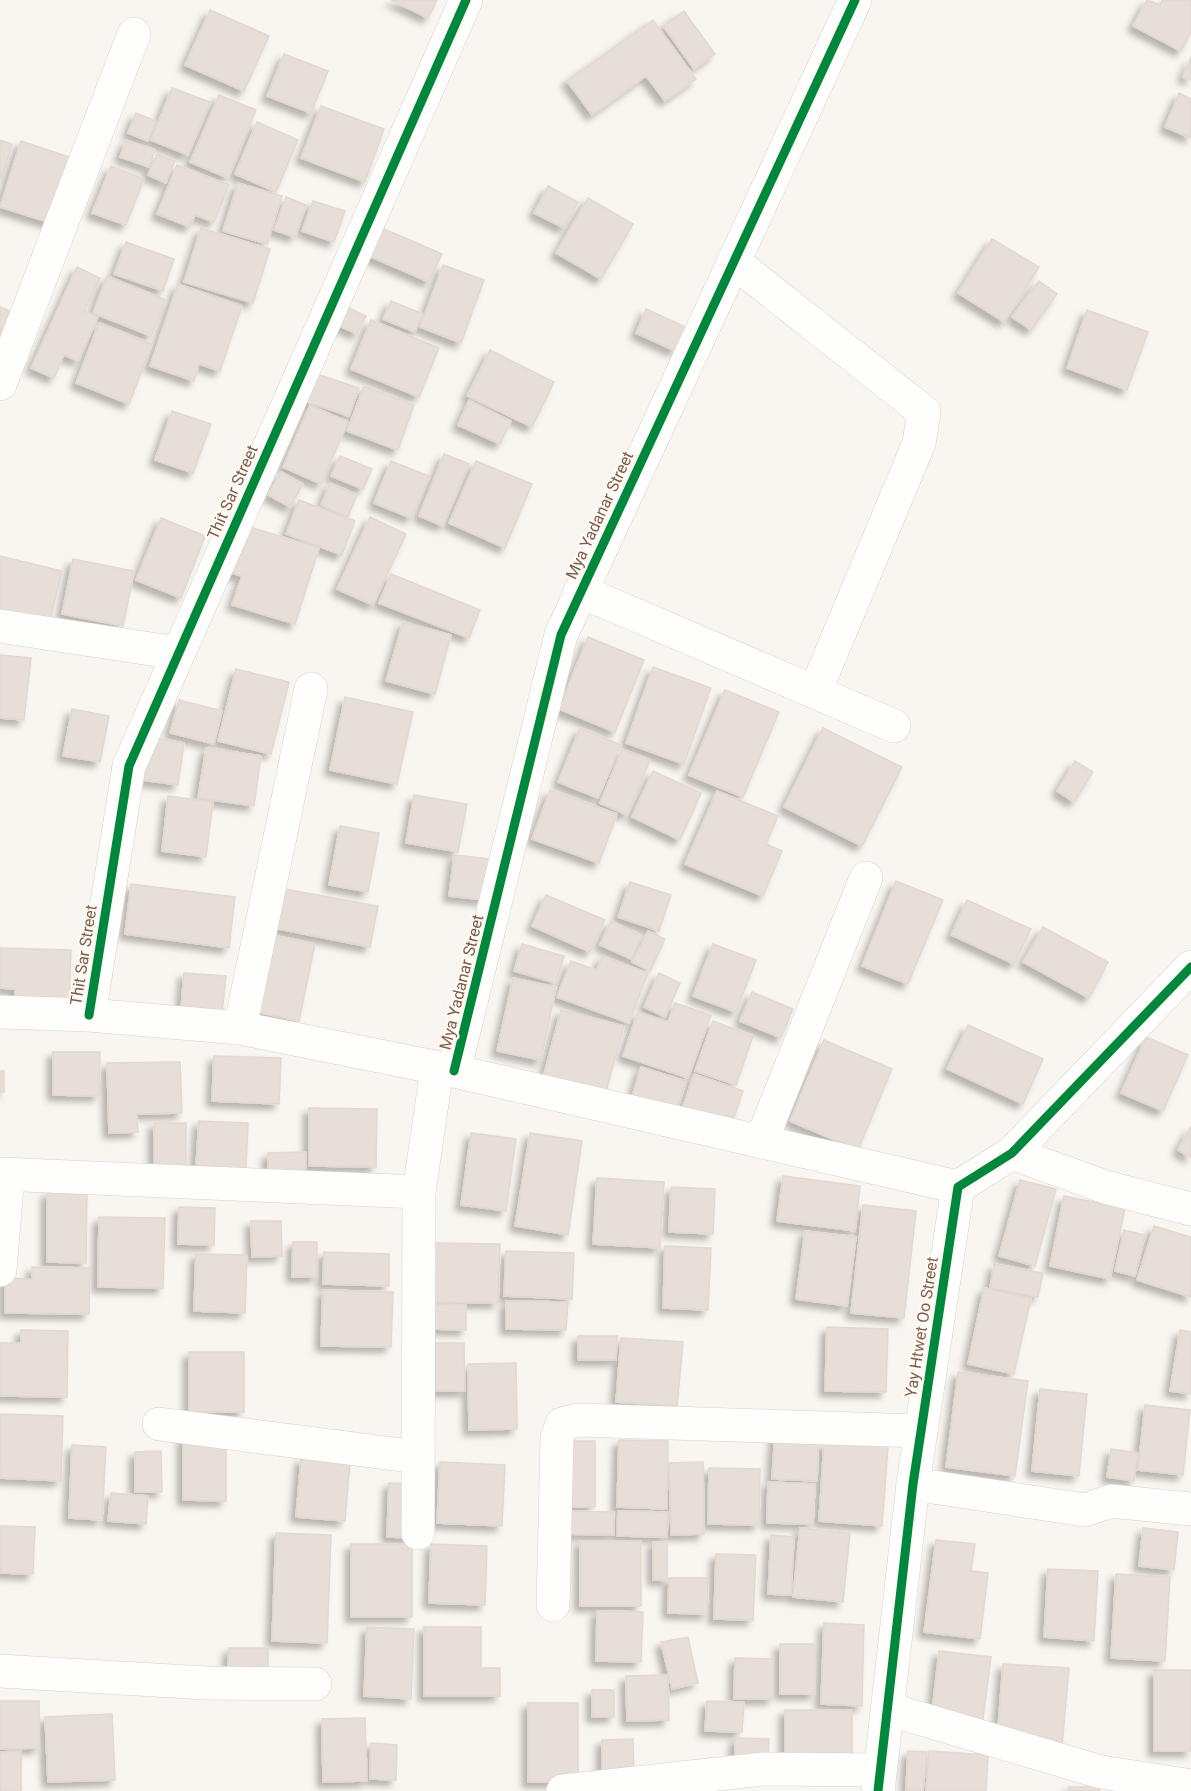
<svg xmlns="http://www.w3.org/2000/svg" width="1191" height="1791" viewBox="0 0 1191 1791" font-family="Roboto,sans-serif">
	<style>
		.building { fill: #e6ded7; stroke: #e2d8d2; stroke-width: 1.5; filter: url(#shadow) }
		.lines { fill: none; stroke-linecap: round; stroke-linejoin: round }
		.minor-casing { stroke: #d7d1cb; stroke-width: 34 }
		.minor { stroke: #fefefd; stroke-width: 33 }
		.cycleway-casing { stroke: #fffaf3; stroke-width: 13 }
		.cycleway { stroke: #00873e; stroke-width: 9 }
		.labels { text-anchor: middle; stroke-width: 4.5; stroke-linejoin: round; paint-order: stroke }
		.street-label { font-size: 16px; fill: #7a5c4d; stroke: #fffaf3 }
	</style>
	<defs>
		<filter id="shadow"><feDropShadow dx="-5.5" dy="5.5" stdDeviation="3" flood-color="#0004"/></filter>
	</defs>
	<rect width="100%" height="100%" fill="#f9f5f0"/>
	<g class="building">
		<path d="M 391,0 L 437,0 L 428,18 Z"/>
		<path d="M 1147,0 L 1160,5 L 1162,0 L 1191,0 L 1191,32 L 1181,51 L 1133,26 Z"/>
		<path d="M 210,10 L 269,36 L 244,91 L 185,65 Z"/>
		<path d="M 684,11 L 715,54 L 694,69 L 663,26 Z"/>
		<path d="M 653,20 L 696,79 L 665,101 L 646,76 L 592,115 L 567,81 Z"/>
		<path d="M 284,54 L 328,71 L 311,113 L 267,96 Z"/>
		<path d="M 1191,57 L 1191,80 L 1183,77 Z"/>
		<path d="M 172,88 L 210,102 L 188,155 L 151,140 Z"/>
		<path d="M 1179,93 L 1191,99 L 1191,138 L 1165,127 Z"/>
		<path d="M 219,95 L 256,110 L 228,178 L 190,162 Z"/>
		<path d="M 321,106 L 384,129 L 365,182 L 301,158 Z"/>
		<path d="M 136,113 L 156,121 L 148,141 L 128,133 Z"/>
		<path d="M 257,122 L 298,140 L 276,192 L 235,174 Z"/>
		<path d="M 0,140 L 12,144 L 3,175 L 0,175 Z"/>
		<path d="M 126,140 L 155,150 L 149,167 L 120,157 Z"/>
		<path d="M 21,141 L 72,158 L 51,223 L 0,207 Z"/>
		<path d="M 157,154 L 175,161 L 166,183 L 148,175 Z"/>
		<path d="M 177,165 L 229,185 L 214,222 L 195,215 L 190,227 L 157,214 Z"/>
		<path d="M 111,166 L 144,179 L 126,225 L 92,213 Z"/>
		<path d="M 238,183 L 282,196 L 267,244 L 223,231 Z"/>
		<path d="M 548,186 L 578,202 L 564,228 L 534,213 Z"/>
		<path d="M 286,197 L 306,205 L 295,237 L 274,230 Z"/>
		<path d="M 588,198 L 633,224 L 601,279 L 556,253 Z"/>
		<path d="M 313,201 L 345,211 L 334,242 L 302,231 Z"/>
		<path d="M 375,225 L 442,254 L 429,282 L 362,253 Z"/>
		<path d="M 201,228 L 270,249 L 253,303 L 184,282 Z"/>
		<path d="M 992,239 L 1039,267 L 1004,322 L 958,293 Z"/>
		<path d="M 126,242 L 174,259 L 163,291 L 114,274 Z"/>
		<path d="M 443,265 L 484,280 L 461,343 L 420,327 Z"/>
		<path d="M 77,267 L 100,278 L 84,311 L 98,317 L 78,361 L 64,355 L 54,378 L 31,368 Z"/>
		<path d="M 107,276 L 166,300 L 151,336 L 93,313 Z"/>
		<path d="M 1039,281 L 1057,294 L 1031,330 L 1012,317 Z"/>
		<path d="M 178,284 L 242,306 L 220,371 L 199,364 L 194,381 L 150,366 Z"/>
		<path d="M 391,301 L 423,314 L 415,332 L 383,319 Z"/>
		<path d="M 339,303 L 366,316 L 357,334 L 331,322 Z"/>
		<path d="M 0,307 L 18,315 L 0,355 Z"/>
		<path d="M 646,309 L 686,327 L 675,351 L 636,333 Z"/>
		<path d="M 1087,310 L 1148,332 L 1127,390 L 1067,368 Z"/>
		<path d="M 371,320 L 439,348 L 419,397 L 351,369 Z"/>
		<path d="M 99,323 L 152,344 L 129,404 L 76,383 Z"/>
		<path d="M 490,350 L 554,382 L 532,427 L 467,396 Z"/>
		<path d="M 317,374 L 359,388 L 349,416 L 307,402 Z"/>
		<path d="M 364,386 L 414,405 L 398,450 L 347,431 Z"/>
		<path d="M 469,400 L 511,421 L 500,444 L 458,425 Z"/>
		<path d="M 310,405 L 348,422 L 321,484 L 283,467 Z"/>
		<path d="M 172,411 L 211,424 L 193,473 L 155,460 Z"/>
		<path d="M 444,454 L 469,464 L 443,526 L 419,516 Z"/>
		<path d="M 340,456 L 372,469 L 363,489 L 331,476 Z"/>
		<path d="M 391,461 L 429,476 L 411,518 L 374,503 Z"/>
		<path d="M 476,461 L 532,484 L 505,548 L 449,523 Z"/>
		<path d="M 281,472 L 303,484 L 290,507 L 268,495 Z"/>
		<path d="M 330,483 L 357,495 L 348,517 L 321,505 Z"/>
		<path d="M 299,500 L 355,521 L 342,555 L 286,534 Z"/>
		<path d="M 370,517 L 406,534 L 373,605 L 337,589 Z"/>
		<path d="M 161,518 L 205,536 L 181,598 L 136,580 Z"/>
		<path d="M 240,524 L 319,548 L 295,624 L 232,605 L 242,576 L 225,571 Z"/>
		<path d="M 0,556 L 62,571 L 49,624 L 0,613 Z"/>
		<path d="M 73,559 L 134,571 L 123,626 L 62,614 Z"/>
		<path d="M 391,574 L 480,610 L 469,638 L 379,603 Z"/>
		<path d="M 403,622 L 451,635 L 435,694 L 386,681 Z"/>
		<path d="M 588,637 L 644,660 L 615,732 L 559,709 Z"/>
		<path d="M 0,655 L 31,658 L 24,720 L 0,718 Z"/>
		<path d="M 653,667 L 711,688 L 684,764 L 626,743 Z"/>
		<path d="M 236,669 L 289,682 L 271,754 L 218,741 Z"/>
		<path d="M 725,690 L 779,712 L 743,797 L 689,775 Z"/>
		<path d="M 345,697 L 413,712 L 397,784 L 330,770 Z"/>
		<path d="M 179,700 L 222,711 L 214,744 L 170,733 Z"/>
		<path d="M 72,709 L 109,716 L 100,762 L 63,756 Z"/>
		<path d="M 580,728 L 621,745 L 598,798 L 558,782 Z"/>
		<path d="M 823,728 L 902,767 L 862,846 L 784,807 Z"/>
		<path d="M 150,737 L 184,743 L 178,785 L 142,780 Z"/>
		<path d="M 206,748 L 261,756 L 254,806 L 198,798 Z"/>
		<path d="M 622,749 L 650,760 L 627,815 L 600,803 Z"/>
		<path d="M 1075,761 L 1093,772 L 1074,802 L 1057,791 Z"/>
		<path d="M 653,771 L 701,793 L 680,840 L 632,817 Z"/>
		<path d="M 550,790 L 617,814 L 599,863 L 532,839 Z"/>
		<path d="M 717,791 L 778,816 L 766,844 L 782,851 L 763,896 L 685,864 Z"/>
		<path d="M 414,795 L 467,804 L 458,852 L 406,843 Z"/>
		<path d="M 168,796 L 213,802 L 206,857 L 162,851 Z"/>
		<path d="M 340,826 L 379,833 L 368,892 L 329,885 Z"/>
		<path d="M 454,855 L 490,859 L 485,900 L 449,896 Z"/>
		<path d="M 896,881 L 943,900 L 908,984 L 862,966 Z"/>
		<path d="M 630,882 L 671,895 L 659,931 L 618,917 Z"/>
		<path d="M 131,884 L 235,897 L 229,948 L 125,934 Z"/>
		<path d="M 285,889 L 378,906 L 370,947 L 278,929 Z"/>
		<path d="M 546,895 L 605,920 L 590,952 L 532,926 Z"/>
		<path d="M 967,900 L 1031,929 L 1014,964 L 951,935 Z"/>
		<path d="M 611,921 L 642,936 L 631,959 L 600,945 Z"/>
		<path d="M 1043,927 L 1108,962 L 1089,998 L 1023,962 Z"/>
		<path d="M 648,931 L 665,939 L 650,971 L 632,962 Z"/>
		<path d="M 272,935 L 315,944 L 299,1021 L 256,1012 Z"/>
		<path d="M 522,944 L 564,956 L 556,983 L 514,971 Z"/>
		<path d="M 713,944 L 756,960 L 736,1012 L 693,996 Z"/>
		<path d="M 0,948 L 71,950 L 69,1004 L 15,1002 L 15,989 L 0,988 Z"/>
		<path d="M 602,956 L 648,973 L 629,1023 L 557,997 L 571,961 L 597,970 Z"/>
		<path d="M 184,973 L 226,976 L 222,1013 L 181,1009 Z"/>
		<path d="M 659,973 L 680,983 L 665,1017 L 644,1007 Z"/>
		<path d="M 513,978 L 556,987 L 541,1060 L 497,1051 Z"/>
		<path d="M 752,992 L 793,1009 L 781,1038 L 740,1021 Z"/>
		<path d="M 675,1003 L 711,1015 L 688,1078 L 623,1056 L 638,1012 L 668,1022 Z"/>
		<path d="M 561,1010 L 624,1026 L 605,1095 L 543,1078 Z"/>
		<path d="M 713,1021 L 753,1036 L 736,1085 L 695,1071 Z"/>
		<path d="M 968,1025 L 1043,1059 L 1023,1104 L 947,1069 Z"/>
		<path d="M 1146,1037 L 1188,1055 L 1163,1111 L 1121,1093 Z"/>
		<path d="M 824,1040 L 892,1069 L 858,1150 L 790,1121 Z"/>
		<path d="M 53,1052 L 100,1052 L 99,1096 L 53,1095 Z"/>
		<path d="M 214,1056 L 281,1058 L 279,1104 L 212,1101 Z"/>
		<path d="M 180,1062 L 182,1113 L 137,1114 L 138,1132 L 109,1133 L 107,1063 Z"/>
		<path d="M 641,1067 L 686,1081 L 677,1111 L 632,1097 Z"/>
		<rect x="0" y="1071" width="4" height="21"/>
		<path d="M 694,1074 L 743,1091 L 731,1126 L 682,1110 Z"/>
		<path d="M 309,1108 L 377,1109 L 376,1167 L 309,1166 Z"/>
		<path d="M 199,1121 L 248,1123 L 246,1169 L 196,1166 Z"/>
		<rect x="154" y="1123" width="32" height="43"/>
		<path d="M 1191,1126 L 1191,1158 L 1178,1150 Z"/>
		<path d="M 471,1133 L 516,1139 L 506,1211 L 461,1205 Z"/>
		<path d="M 530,1133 L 582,1141 L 568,1235 L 515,1226 Z"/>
		<path d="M 306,1152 L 306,1171 L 268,1171 L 268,1153 Z"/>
		<path d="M 783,1176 L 860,1186 L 855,1231 L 777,1221 Z"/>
		<path d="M 597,1178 L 664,1182 L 660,1248 L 593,1244 Z"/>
		<path d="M 1020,1180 L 1056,1189 L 1035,1266 L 999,1256 Z"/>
		<path d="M 671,1187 L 715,1189 L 713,1234 L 669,1232 Z"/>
		<path d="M 47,1192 L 87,1192 L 86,1263 L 47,1262 Z"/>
		<path d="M 1064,1196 L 1125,1208 L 1110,1279 L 1050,1266 Z"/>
		<path d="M 863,1205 L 916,1211 L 904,1318 L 851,1313 Z"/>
		<path d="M 179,1207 L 215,1208 L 214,1245 L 178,1244 Z"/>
		<path d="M 99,1217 L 165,1218 L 163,1288 L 98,1287 Z"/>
		<path d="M 251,1221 L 281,1221 L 282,1256 L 252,1257 Z"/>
		<path d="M 1154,1226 L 1191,1237 L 1191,1297 L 1137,1280 Z"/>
		<path d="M 1124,1230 L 1145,1235 L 1135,1276 L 1115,1271 Z"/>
		<path d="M 805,1231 L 856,1237 L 847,1306 L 796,1299 Z"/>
		<path d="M 293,1242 L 317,1242 L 317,1277 L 292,1277 Z"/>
		<path d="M 433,1243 L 500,1244 L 498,1303 L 431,1302 Z"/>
		<path d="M 665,1246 L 711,1248 L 708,1310 L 663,1308 Z"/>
		<path d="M 506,1251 L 574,1253 L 572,1299 L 504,1296 Z"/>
		<path d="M 324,1252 L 389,1254 L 389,1286 L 323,1284 Z"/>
		<path d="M 196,1254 L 247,1255 L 245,1313 L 194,1311 Z"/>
		<path d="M 994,1264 L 1043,1273 L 1038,1297 L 990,1288 Z"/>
		<path d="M 32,1267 L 90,1268 L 89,1314 L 5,1313 L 5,1278 L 32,1279 Z"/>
		<path d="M 984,1288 L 1031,1298 L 1014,1374 L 968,1364 Z"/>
		<path d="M 323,1290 L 393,1292 L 391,1347 L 321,1346 Z"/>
		<path d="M 506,1301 L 568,1302 L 566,1330 L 506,1329 Z"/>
		<path d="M 430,1304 L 466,1305 L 466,1330 L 429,1329 Z"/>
		<path d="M 827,1327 L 888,1329 L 886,1392 L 825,1391 Z"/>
		<path d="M 21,1330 L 68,1331 L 67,1397 L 0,1396 L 0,1343 L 21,1343 Z"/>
		<path d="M 1180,1330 L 1191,1332 L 1191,1394 L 1170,1391 Z"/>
		<path d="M 578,1336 L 617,1336 L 616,1360 L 578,1360 Z"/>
		<path d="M 621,1338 L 683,1342 L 677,1406 L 616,1402 Z"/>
		<path d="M 425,1343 L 464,1343 L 465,1391 L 426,1391 Z"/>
		<rect x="189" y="1352" width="55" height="60"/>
		<path d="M 516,1363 L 517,1429 L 469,1430 L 468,1364 Z"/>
		<path d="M 958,1372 L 1028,1381 L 1015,1476 L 946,1467 Z"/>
		<path d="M 1040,1389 L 1087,1394 L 1079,1476 L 1032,1471 Z"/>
		<path d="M 1145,1405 L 1190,1410 L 1183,1475 L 1138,1470 Z"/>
		<path d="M 1,1414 L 63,1416 L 61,1481 L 0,1478 Z"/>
		<path d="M 775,1431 L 819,1433 L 817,1481 L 772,1479 Z"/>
		<path d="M 183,1436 L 226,1436 L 226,1501 L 183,1500 Z"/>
		<path d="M 619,1440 L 668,1441 L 667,1509 L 617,1507 Z"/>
		<rect x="564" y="1441" width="31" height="66"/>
		<path d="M 824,1442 L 888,1446 L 882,1526 L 819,1521 Z"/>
		<path d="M 72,1445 L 106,1447 L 102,1520 L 69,1518 Z"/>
		<path d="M 1111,1449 L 1138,1453 L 1134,1481 L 1107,1477 Z"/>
		<path d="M 161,1451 L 162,1492 L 135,1492 L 135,1452 Z"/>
		<path d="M 301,1458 L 350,1462 L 345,1521 L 296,1517 Z"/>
		<path d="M 440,1462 L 505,1465 L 502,1526 L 437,1523 Z"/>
		<path d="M 703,1462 L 704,1534 L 671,1535 L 669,1463 Z"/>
		<path d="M 709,1468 L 760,1469 L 759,1525 L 708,1524 Z"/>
		<path d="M 768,1482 L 815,1484 L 813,1524 L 767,1523 Z"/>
		<path d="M 389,1483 L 416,1484 L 414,1538 L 387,1537 Z"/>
		<path d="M 111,1493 L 148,1496 L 146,1524 L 108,1521 Z"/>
		<path d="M 559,1511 L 614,1512 L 614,1535 L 558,1534 Z"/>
		<path d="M 618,1511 L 668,1512 L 667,1537 L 617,1536 Z"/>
		<path d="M 0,1526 L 35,1527 L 33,1574 L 0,1573 Z"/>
		<path d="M 800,1528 L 850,1533 L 843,1602 L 793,1597 Z"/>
		<path d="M 1143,1528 L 1178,1532 L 1174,1570 L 1139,1566 Z"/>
		<path d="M 276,1533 L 331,1535 L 327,1643 L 272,1641 Z"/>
		<path d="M 771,1535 L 794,1537 L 791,1595 L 768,1594 Z"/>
		<path d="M 936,1540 L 975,1544 L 971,1571 L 988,1573 L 980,1639 L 924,1632 Z"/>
		<rect x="580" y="1541" width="61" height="65"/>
		<rect x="653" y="1542" width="14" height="38"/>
		<rect x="351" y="1544" width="61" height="73"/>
		<path d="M 431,1544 L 487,1546 L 485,1605 L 429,1603 Z"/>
		<path d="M 716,1554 L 756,1555 L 753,1620 L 714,1619 Z"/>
		<path d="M 1048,1569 L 1098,1571 L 1094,1641 L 1044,1637 Z"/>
		<path d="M 1116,1574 L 1170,1577 L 1165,1661 L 1111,1658 Z"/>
		<path d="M 669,1578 L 708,1578 L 707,1614 L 668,1613 Z"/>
		<path d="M 597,1611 L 643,1612 L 641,1662 L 596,1661 Z"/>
		<path d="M 824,1623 L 864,1625 L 862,1706 L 821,1704 Z"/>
		<path d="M 367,1627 L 414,1629 L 411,1699 L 364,1696 Z"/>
		<path d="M 424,1627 L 481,1627 L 481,1668 L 500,1668 L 500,1696 L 424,1696 Z"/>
		<path d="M 688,1637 L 698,1683 L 672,1689 L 661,1642 Z"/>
		<rect x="780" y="1644" width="35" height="50"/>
		<path d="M 229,1648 L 268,1648 L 268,1673 L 228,1672 Z"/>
		<path d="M 939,1651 L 991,1657 L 982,1727 L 931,1721 Z"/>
		<path d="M 735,1658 L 773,1659 L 773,1699 L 734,1699 Z"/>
		<path d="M 1003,1664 L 1069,1668 L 1062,1746 L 997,1741 Z"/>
		<rect x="1154" y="1670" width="37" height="81"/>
		<path d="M 668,1675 L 669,1720 L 627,1721 L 626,1676 Z"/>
		<rect x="592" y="1690" width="22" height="27"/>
		<path d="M 0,1701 L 39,1701 L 39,1748 L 0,1749 Z"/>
		<path d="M 707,1701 L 744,1702 L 742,1732 L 705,1731 Z"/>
		<rect x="528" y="1703" width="50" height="79"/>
		<rect x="785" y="1710" width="67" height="53"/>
		<path d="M 112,1714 L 115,1780 L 48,1782 L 45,1717 Z"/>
		<path d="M 365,1718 L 367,1781 L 323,1782 L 322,1719 Z"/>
		<path d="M 735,1738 L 769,1739 L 768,1763 L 735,1763 Z"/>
		<path d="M 633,1739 L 634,1775 L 602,1776 L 602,1740 Z"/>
		<path d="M 371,1743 L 397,1745 L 396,1780 L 370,1779 Z"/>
		<path d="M 21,1751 L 21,1791 L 0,1791 L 0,1752 Z"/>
		<path d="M 908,1751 L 927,1752 L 923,1791 L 906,1790 Z"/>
		<path d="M 929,1751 L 988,1755 L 986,1791 L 926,1791 Z"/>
		<rect x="1069" y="1787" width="31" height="4"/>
	</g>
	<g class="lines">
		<g class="minor-casing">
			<g id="minor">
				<path d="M 733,261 L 924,412 L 919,443 L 815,692"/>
				<path d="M 0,384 L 134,34"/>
				<path d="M 580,591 L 894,726"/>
				<path d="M 0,626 L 177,653"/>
				<path d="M 0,1012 L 89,1015 L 240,1028 L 454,1071 L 958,1187"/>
				<path d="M 89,1015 L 129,766 L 466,0"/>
				<path d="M 240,1028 L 311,689"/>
				<path d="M 454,1071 L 561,635 L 855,0"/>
				<path d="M 761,1142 L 866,878"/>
				<path d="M 1012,1153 L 1105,1187 L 1191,1209"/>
				<path d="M 0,1174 L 419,1192"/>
				<path d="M 0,1270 L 8,1175"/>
				<path d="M 159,1424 L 418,1457"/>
				<path d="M 913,1484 L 1085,1510 L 1111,1501 L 1191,1509"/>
				<path d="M 418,1533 L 419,1192 L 437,1069"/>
				<path d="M 553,1605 L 557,1438 L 562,1424 L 578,1420 L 920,1431"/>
				<path d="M 0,1671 L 206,1683 L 315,1684"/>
				<path d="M 888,1709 L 1101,1772 L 1191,1786"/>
				<path d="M 563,1791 L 764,1769 L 880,1770"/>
				<path d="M 878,1791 L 913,1484 L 958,1187 L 1012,1153 L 1191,967"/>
			</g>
		</g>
		<use href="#minor" class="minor"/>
		<g class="cycleway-casing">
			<g id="cycleway">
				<path d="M 89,1015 L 129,766 L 466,0"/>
				<path d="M 454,1071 L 561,635 L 855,0"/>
				<path d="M 878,1791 L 913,1484 L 958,1187 L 1012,1153 L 1191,967"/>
			</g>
		</g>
		<use href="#cycleway" class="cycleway"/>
	</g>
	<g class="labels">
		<g class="street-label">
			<text transform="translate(232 492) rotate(-66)" y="6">Thit Sar Street</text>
			<text transform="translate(599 515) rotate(-65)" y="6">Mya Yadanar Street</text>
			<text transform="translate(83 955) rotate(-81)" y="6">Thit Sar Street</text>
			<text transform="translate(461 982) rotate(-76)" y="6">Mya Yadanar Street</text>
			<text transform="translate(921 1327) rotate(-81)" y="6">Yay Htwet Oo Street</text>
		</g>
	</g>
</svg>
